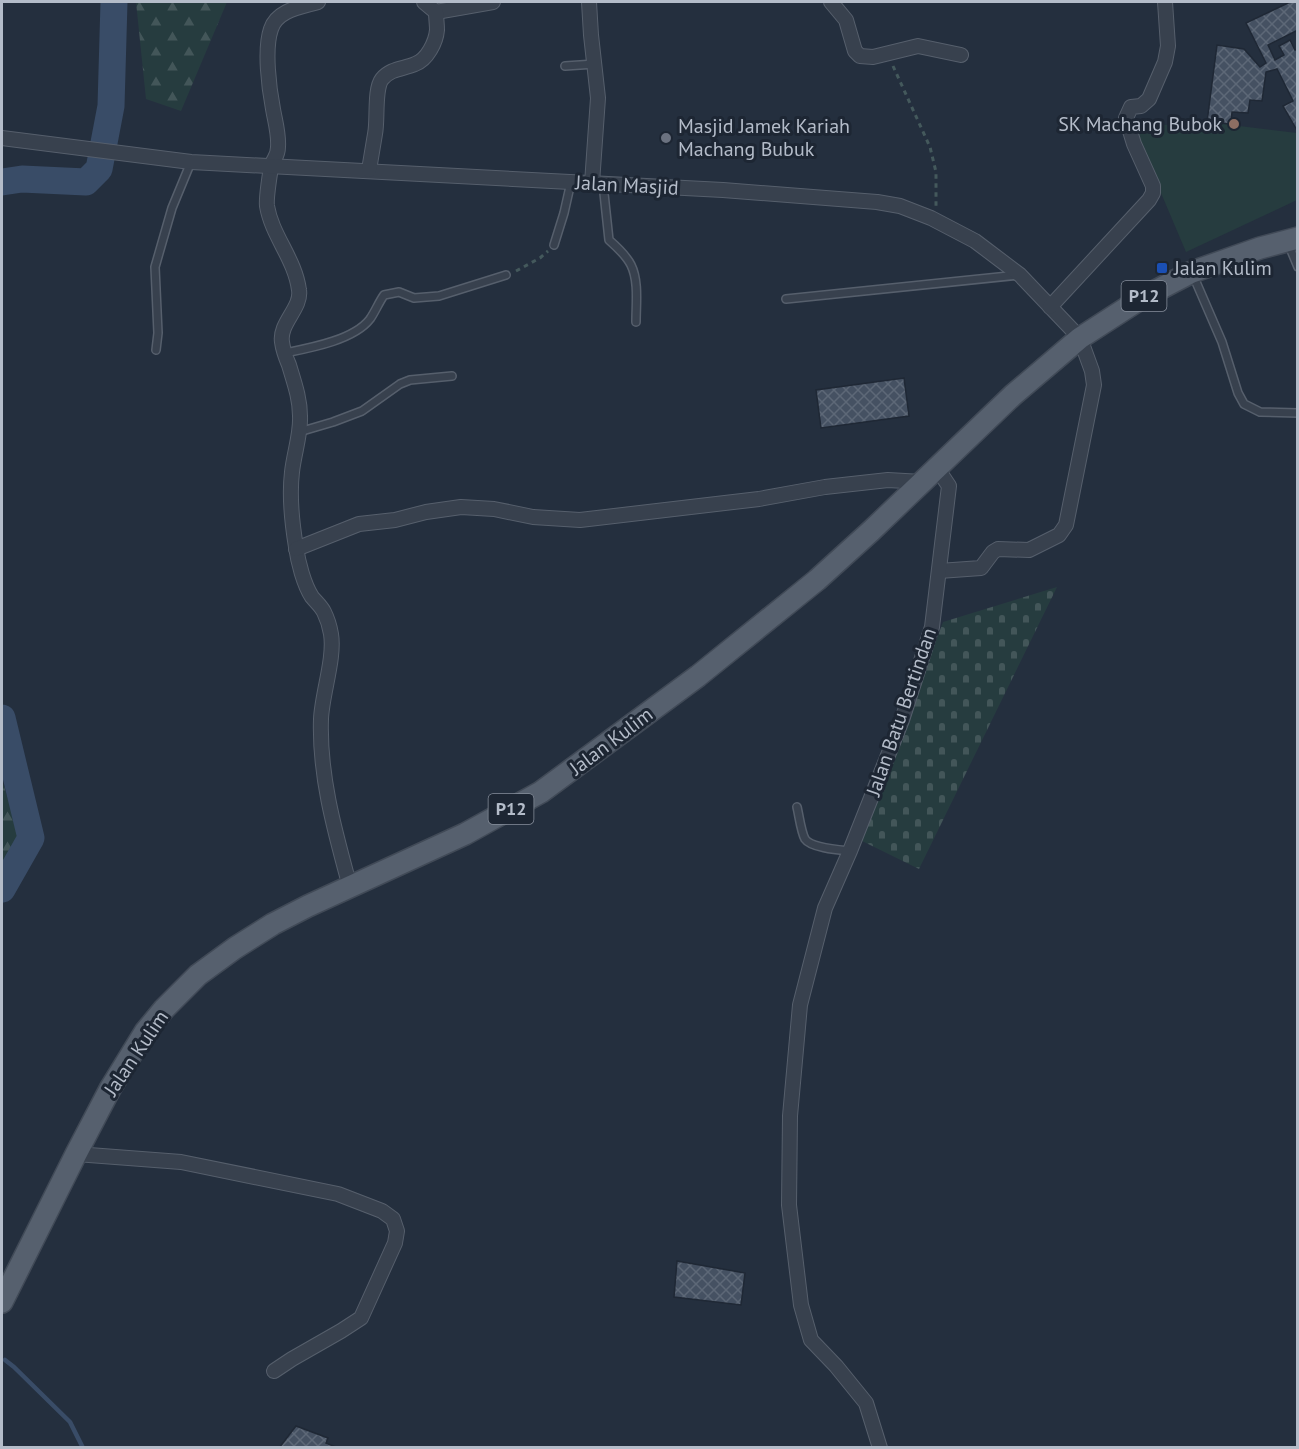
<svg xmlns="http://www.w3.org/2000/svg" width="1299" height="1449" viewBox="0 0 1299 1449" font-family="'PT Sans',sans-serif">
	<style>
		.forest { fill: url(#forest-firs) }
		.cemetery { fill: url(#cemetery-stones) }
		.garden { fill: #263c3f }
		.lines { fill: none; stroke-linecap: round; stroke-linejoin: round }
		.stream { stroke: #394c67; stroke-width: 4.5 }
		.river { stroke: #394c67; stroke-width: 27 }
		.building { fill: url(#building-cross-hatch); stroke: #1f2835; stroke-width: 1.5 }
		.service-casing { stroke: #565f6c; stroke-width: 10 }
		.minor-casing { stroke: #565f6c; stroke-width: 16 }
		.primary-casing { stroke: #414a57; stroke-width: 24 }
		.path { stroke: #44595c; stroke-width: 3; stroke-dasharray: 4.5 4.5; stroke-linecap: butt }
		.service { stroke: #38414e; stroke-width: 7 }
		.minor { stroke: #38414e; stroke-width: 14 }
		.primary { stroke: #56606e; stroke-width: 21 }
		.education-dot { fill: #8d6e63; stroke: #1d2633; stroke-width: 2 }
		.worship-dot { fill: #6b7280; stroke: #1d2633; stroke-width: 2 }
		.transit-dot { fill: #1a4fb4; stroke: #1d2633; stroke-width: 2 }
		.labels { text-anchor: middle; stroke-width: 6; stroke-linejoin: round; paint-order: stroke }
		.shield { fill: #1d2633; stroke: #878f9c; stroke-width: 1.5 }
		.shield-label { font-size: 18px; font-weight: bold; fill: #b4bcc9 }
		.poi-label { font-size: 20px; fill: #b4bcc9; stroke: #1d2633; text-anchor: start }
		.street-label { font-size: 20px; fill: #b4bcc9; stroke: #1d2633 }
	</style>
	<defs>
		<pattern id="forest-firs" width="22" height="20" patternUnits="userSpaceOnUse" patternTransform="scale(1.5)"><rect width="22" height="20" fill="#263c3f"/><path d="M5 1l3.5 6h-7zM16 11l3.5 6h-7z" fill="#435659"/></pattern>
		<pattern id="cemetery-stones" width="16" height="16" patternUnits="userSpaceOnUse" patternTransform="scale(1.5)"><rect width="16" height="16" fill="#263c3f"/><path d="M2 7V4a2 2 0 0 1 4 0v3zM10 15v-3a2 2 0 0 1 4 0v3z" fill="#435659"/></pattern>
		<pattern id="building-cross-hatch" width="8" height="8" patternUnits="userSpaceOnUse" patternTransform="scale(1.5)"><rect width="8" height="8" fill="#455162"/><path d="M0 0l8 8M0 8l8-8" fill="none" stroke="#5d6877"/></pattern>
	</defs>
	<rect width="100%" height="100%" fill="#242f3e"/>
	<g class="forest">
		<path d="M 136,2 L 227,2 L 181,111 L 146,99 Z"/>
		<path d="M 2,780 L 19,835 L 2,865 Z"/>
	</g>
	<path class="cemetery" d="M 1057,587 L 919,869 L 862,841 L 943,622 Z"/>
	<path class="garden" d="M 1207,122 L 1297,133 L 1297,200 L 1186,252 L 1133,127 Z"/>
	<g class="lines">
		<path class="stream" d="M 5,1360 L 14,1367 L 70,1422 L 83,1448"/>
		<g class="river">
			<path d="M 2,182 L 22,179 L 86,182 L 99,169 L 111,106 L 114,2"/>
			<path d="M 2,718 L 31,838 L 2,889"/>
		</g>
	</g>
	<g class="building">
		<path d="M 1290,2 L 1298,2 L 1298,30 L 1268,45 L 1275,60 L 1284,55 L 1279,46 L 1290,40 L 1295,50 L 1298,49 L 1298,132 L 1283,106 L 1293,101 L 1277,69 L 1266,72 L 1262,101 L 1250,100 L 1248,113 L 1232,112 L 1231,124 L 1207,122 L 1217,45 L 1244,49 L 1260,67 L 1266,63 L 1246,23 Z"/>
		<path d="M 904,378 L 909,416 L 821,428 L 816,390 Z"/>
		<path d="M 677,1261 L 745,1273 L 741,1305 L 674,1297 Z"/>
		<path d="M 296,1426 L 328,1438 L 326,1443 L 338,1448 L 279,1448 Z"/>
	</g>
	<g class="lines">
		<g class="service-casing">
			<g id="service">
				<path d="M 565,66 L 595,64"/>
				<path d="M 603,184 L 609,240 C 617,247 626,255 631,265 C 639,281 636,304 636,322"/>
				<path d="M 1288,243 L 1298,267"/>
				<path d="M 554,245 L 564,213 L 571,182"/>
				<path d="M 1193,275 L 1222,342 L 1238,393 L 1244,404 L 1260,412 L 1298,413"/>
				<path d="M 786,299 L 1019,275"/>
				<path d="M 156,350 L 158,333 L 155,267 L 172,208 L 191,162"/>
				<path d="M 285,353 C 310,348 354,340 370,319 C 375,312 379,302 384,295 L 399,292 L 414,298 L 439,296 L 506,275"/>
				<path d="M 299,432 L 333,422 L 362,411 L 400,384 L 410,380 L 452,376"/>
				<path d="M 797,807 C 799,815 801,832 805,839 C 811,848 840,850 850,851"/>
			</g>
		</g>
		<g class="minor-casing">
			<g id="minor">
				<path d="M 318,2 C 301,7 277,10 271,29 C 264,49 269,88 273,109 C 275,121 279,134 278,147 C 278,155 275,157 272,164 C 270,171 266,199 267,206 C 272,236 295,259 299,290 C 302,308 279,323 282,342 C 283,350 286,358 289,365 C 294,382 300,398 300,416 C 301,434 294,453 292,472 C 289,497 292,523 296,547 C 298,562 304,585 312,597 C 316,602 321,606 324,612 C 327,618 330,628 331,634 C 335,658 322,694 321,719 C 319,776 335,832 350,887"/>
				<path d="M 589,2 L 591,35 L 598,98 L 592,183"/>
				<path d="M 831,2 L 846,20 L 855,51 L 860,56 L 873,57 L 918,46 L 961,55"/>
				<path d="M 436,12 L 493,2"/>
				<path d="M 2,138 L 191,162 L 723,190 L 877,202 L 900,206 L 931,218 L 975,241 L 1020,275 L 1080,338 L 1092,371 L 1094,385 L 1066,525 L 1059,535 L 1029,550 L 998,549 L 993,552 L 981,568 L 939,571"/>
				<path d="M 369,170 C 371,158 373,146 375,134 C 378,121 374,89 382,79 C 391,68 404,69 415,64 C 427,60 436,42 437,30 C 437,24 436,18 436,12 L 424,2"/>
				<path d="M 1050,307 L 1149,200 L 1153,193 L 1153,186 L 1134,144 L 1126,118 L 1131,107 L 1141,106 L 1149,99 L 1165,62 L 1168,46 L 1165,2"/>
				<path d="M 296,549 L 359,524 L 395,520 L 426,512 L 461,507 L 494,509 L 533,517 L 580,520 L 759,499 L 825,487 L 888,480 L 922,482"/>
				<path d="M 76,1154 L 181,1162 L 338,1194 L 382,1211 L 393,1219 L 397,1231 L 395,1243 L 361,1318 L 341,1331 L 292,1359 L 274,1371"/>
				<path d="M 880,1448 L 866,1403 L 836,1366 L 811,1340 L 801,1305 L 789,1205 L 790,1116 L 800,1005 L 825,908 L 850,851 L 902,720 L 932,627 L 949,486 L 937,468"/>
			</g>
		</g>
		<g class="primary-casing">
			<path id="primary" d="M 2,1302 L 76,1154 L 110,1089 L 145,1032 L 164,1009 L 198,975 L 235,948 L 273,924 L 308,906 L 465,834 L 541,792 L 698,676 L 817,580 L 871,531 L 1013,395 L 1080,338 L 1142,298 L 1192,272 L 1260,248 L 1298,238"/>
		</g>
		<g class="path">
			<path d="M 893,66 L 930,147 L 936,172 L 936,207"/>
			<path d="M 516,271 L 540,258 L 548,251"/>
		</g>
		<use href="#service" class="service"/>
		<use href="#minor" class="minor"/>
		<use href="#primary" class="primary"/>
	</g>
	<circle class="education-dot" cx="1234" cy="124" r="6"/>
	<circle class="worship-dot" cx="666" cy="138" r="6"/>
	<rect class="transit-dot" x="1156" y="262" width="12" height="12" rx="3"/>
	<g class="labels">
		<g class="shield">
			<rect x="1121.5" y="281" width="45" height="30" rx="4.5"/>
			<rect x="488.5" y="794" width="45" height="30" rx="4.5"/>
		</g>
		<g class="shield-label">
			<text x="1144" y="302">P12</text>
			<text x="511" y="815">P12</text>
		</g>
		<g class="poi-label">
			<text x="1222" y="131" text-anchor="end">SK Machang Bubok</text>
			<text x="678" y="133">Masjid Jamek Kariah<tspan x="678" dy="23">Machang Bubuk</tspan></text>
			<text x="1174" y="275">Jalan Kulim</text>
		</g>
		<g class="street-label">
			<text transform="translate(627 185) rotate(3)" y="7">Jalan Masjid</text>
			<text transform="translate(901 712) rotate(-71)" y="7">Jalan Batu Bertindan</text>
			<text transform="translate(611 741) rotate(-37)" y="7">Jalan Kulim</text>
			<text transform="translate(136 1053) rotate(-56)" y="7">Jalan Kulim</text>
		</g>
	</g>
	<rect width="1299" height="1449" fill="none" stroke="#b4bcc9" stroke-width="6"/>
</svg>
